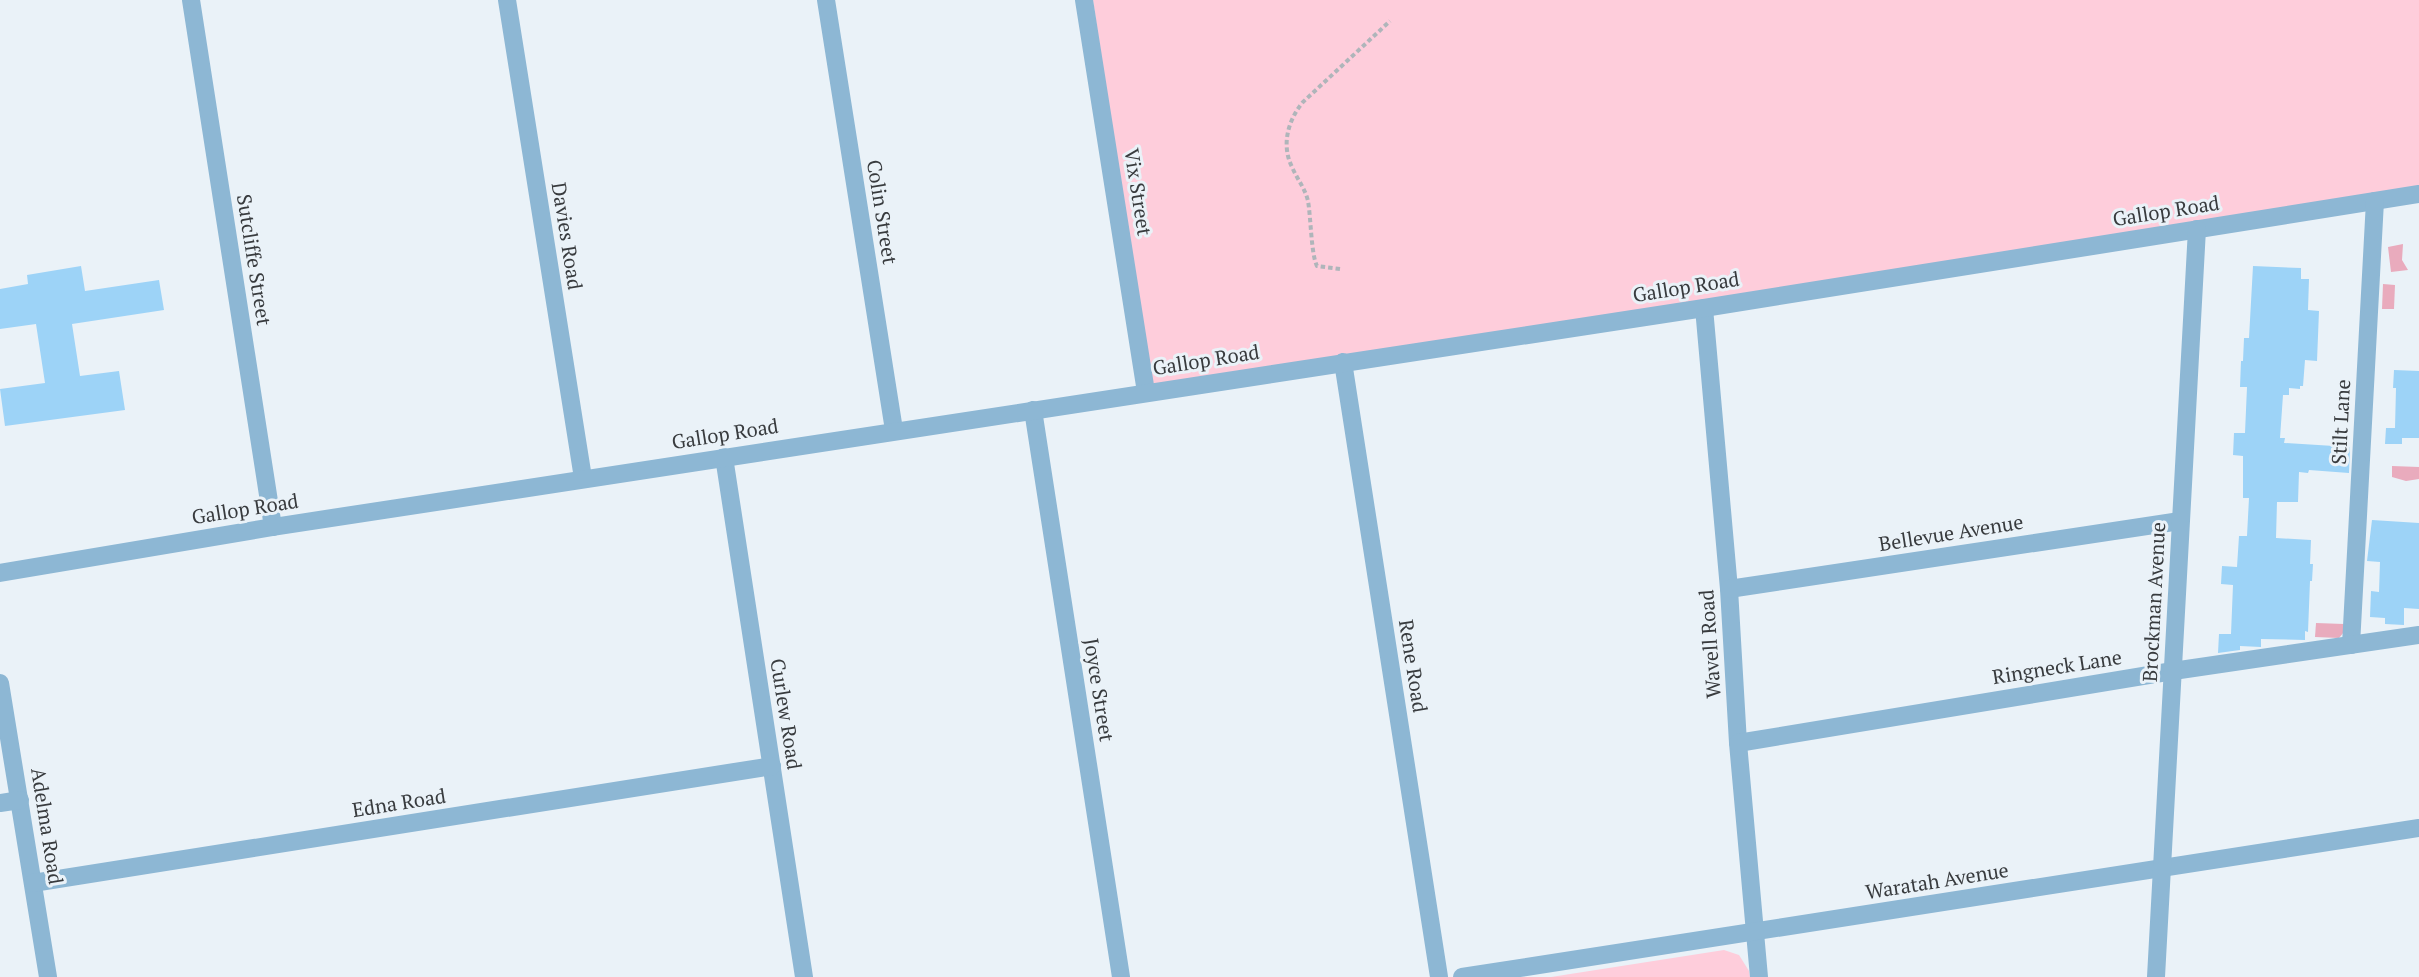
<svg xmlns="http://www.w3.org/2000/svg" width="2419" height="977" viewBox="0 0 2419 977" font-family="'PT Serif',serif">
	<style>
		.green { fill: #fecddb }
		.water { fill: #e9abbd }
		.building { fill: #9dd3f7 }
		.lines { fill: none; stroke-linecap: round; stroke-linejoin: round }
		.path { stroke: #afb5ba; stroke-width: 4; stroke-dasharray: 4.5 3; stroke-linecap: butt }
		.minor { stroke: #8db7d4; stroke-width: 18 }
		.labels { text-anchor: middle; stroke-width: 6; stroke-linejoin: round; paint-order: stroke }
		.street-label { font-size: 20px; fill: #383b3e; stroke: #eaf2f8 }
	</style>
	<rect width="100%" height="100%" fill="#eaf2f8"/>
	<g class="green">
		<path d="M 1093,0 L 2419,0 L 2419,190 L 1150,388 Z"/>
		<path d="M 1724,950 L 1739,955 L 1749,971 L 1750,977 L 1551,977 Z"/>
	</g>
	<g class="water">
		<path d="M 2403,244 L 2402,260 L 2408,270 L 2391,272 L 2388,247 Z"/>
		<path d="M 2383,284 L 2395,285 L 2394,309 L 2382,309 Z"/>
		<path d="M 2392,466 L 2419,467 L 2419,479 L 2406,481 L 2392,477 Z"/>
		<path d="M 2316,623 L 2344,624 L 2344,632 L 2339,638 L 2315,637 Z"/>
	</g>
	<g class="building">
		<path d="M 81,266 L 85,291 L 159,280 L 164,310 L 72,324 L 80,376 L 119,371 L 125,410 L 5,426 L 0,389 L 45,383 L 36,324 L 0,329 L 0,289 L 28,284 L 27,275 Z"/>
		<path d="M 2253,266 L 2301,268 L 2301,279 L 2309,279 L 2308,310 L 2319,311 L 2317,361 L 2305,360 L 2303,386 L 2300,386 L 2300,389 L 2289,388 L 2289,395 L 2283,395 L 2280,438 L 2285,438 L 2284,443 L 2350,447 L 2349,473 L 2309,470 L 2308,473 L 2299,472 L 2298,502 L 2277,502 L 2276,538 L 2311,540 L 2310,564 L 2313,564 L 2312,581 L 2310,581 L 2308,632 L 2305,631 L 2305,640 L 2261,639 L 2261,647 L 2240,646 L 2240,650 L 2218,653 L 2219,634 L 2231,634 L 2233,585 L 2221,584 L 2222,566 L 2237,567 L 2239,536 L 2247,536 L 2249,498 L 2243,498 L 2243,456 L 2233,455 L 2234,433 L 2245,433 L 2247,387 L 2240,387 L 2241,361 L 2243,361 L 2244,338 L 2249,338 Z"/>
		<path d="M 2394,370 L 2419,371 L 2419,438 L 2402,438 L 2402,444 L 2385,444 L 2386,428 L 2395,428 L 2396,388 L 2393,388 Z"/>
		<path d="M 2372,520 L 2419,523 L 2419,609 L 2404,608 L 2404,625 L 2385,624 L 2385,618 L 2370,617 L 2371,591 L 2379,592 L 2380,562 L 2367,561 Z"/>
	</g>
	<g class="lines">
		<path class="path" d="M 1340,269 L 1317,266 C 1311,254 1311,218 1308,201 C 1305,188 1297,179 1292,167 C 1281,145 1288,120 1303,102 L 1390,21"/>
		<g class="minor">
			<path d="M 191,0 L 273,527"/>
			<path d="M 507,0 L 583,478"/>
			<path d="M 826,0 L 894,430"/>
			<path d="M 1084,0 L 1146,392"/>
			<path d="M 1704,308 L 1729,589 L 1738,743 L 1759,977"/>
			<path d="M 1343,362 L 1439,977"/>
			<path d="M 1033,410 L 1121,977"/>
			<path d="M 724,457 L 804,977"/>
			<path d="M 0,573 L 273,527 L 1704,308 L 2419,194"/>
			<path d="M 1729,589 L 2180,521"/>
			<path d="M 2351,645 L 2375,201"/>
			<path d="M 0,683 L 48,977"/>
			<path d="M 1738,743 L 2173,671 L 2419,635"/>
			<path d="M 0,803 L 20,800"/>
			<path d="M 33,883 L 772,766"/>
			<path d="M 1462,977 L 2419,828"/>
			<path d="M 2156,977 L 2197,229"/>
		</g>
	</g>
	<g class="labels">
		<g class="street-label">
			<text transform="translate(1138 192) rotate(81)" y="7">Vix Street</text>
			<text transform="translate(2166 211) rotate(-9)" y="7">Gallop Road</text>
			<text transform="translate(882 212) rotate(81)" y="7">Colin Street</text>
			<text transform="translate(567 236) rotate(81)" y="7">Davies Road</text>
			<text transform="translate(254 260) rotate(81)" y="7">Sutcliffe Street</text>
			<text transform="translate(1686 287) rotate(-9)" y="7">Gallop Road</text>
			<text transform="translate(1206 360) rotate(-9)" y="7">Gallop Road</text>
			<text transform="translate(2341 422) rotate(-87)" y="7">Stilt Lane</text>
			<text transform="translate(725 434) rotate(-9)" y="7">Gallop Road</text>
			<text transform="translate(245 509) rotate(-9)" y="7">Gallop Road</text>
			<text transform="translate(1951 533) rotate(-9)" y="7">Bellevue Avenue</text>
			<text transform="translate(2154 602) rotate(-87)" y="7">Brockman Avenue</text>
			<text transform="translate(1710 644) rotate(-94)" y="7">Wavell Road</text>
			<text transform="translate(1413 666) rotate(81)" y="7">Rene Road</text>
			<text transform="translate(2057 667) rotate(-9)" y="7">Ringneck Lane</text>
			<text transform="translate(1099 690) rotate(81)" y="7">Joyce Street</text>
			<text transform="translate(786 714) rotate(81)" y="7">Curlew Road</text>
			<text transform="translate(399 803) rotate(-9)" y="7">Edna Road</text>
			<text transform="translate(47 826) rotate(81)" y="7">Adelma Road</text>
			<text transform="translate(1937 881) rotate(-9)" y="7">Waratah Avenue</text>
		</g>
	</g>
</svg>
